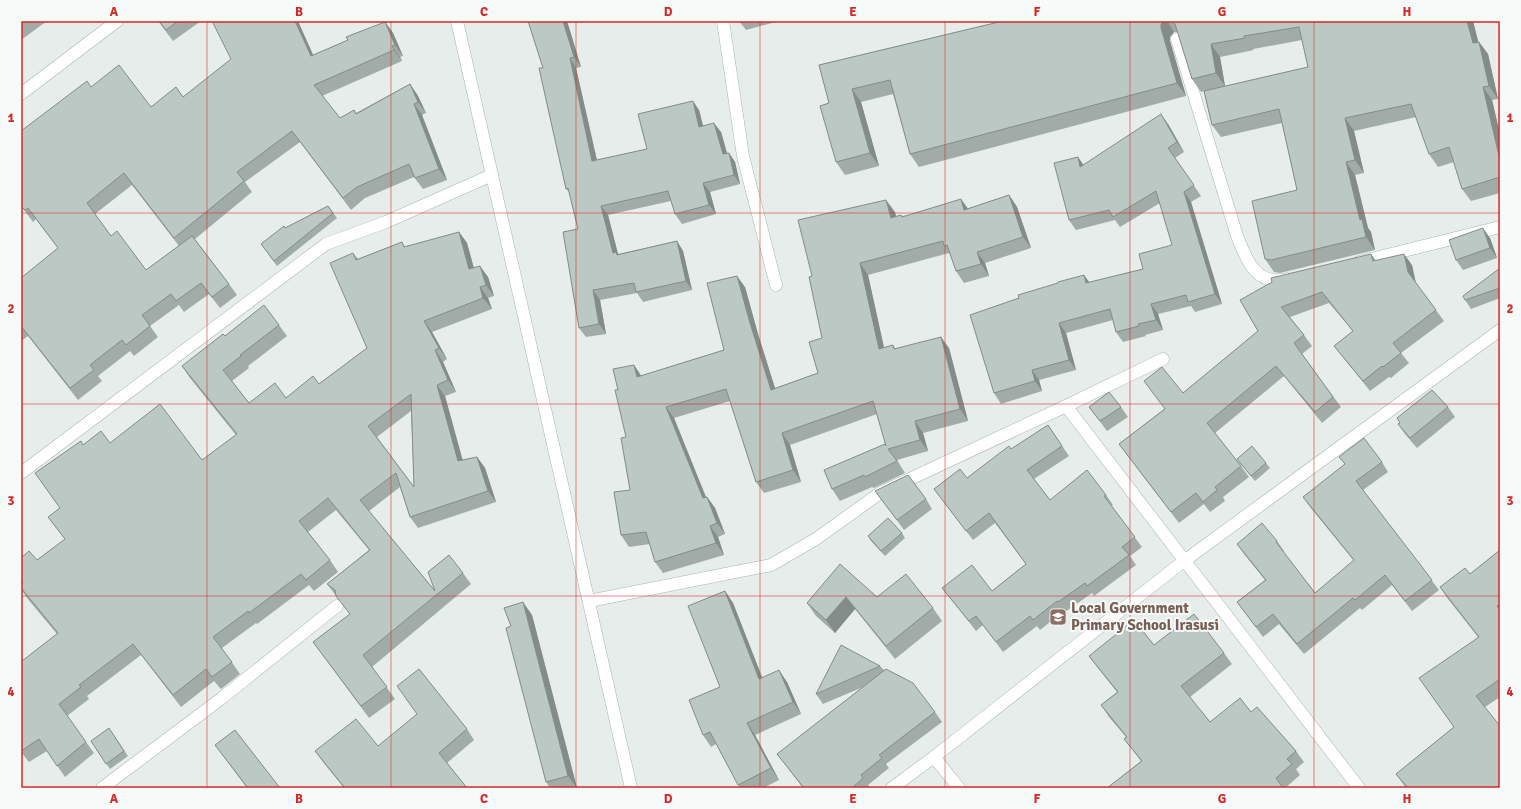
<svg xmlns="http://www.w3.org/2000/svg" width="1521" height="809" viewBox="0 0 1521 809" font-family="Signika,sans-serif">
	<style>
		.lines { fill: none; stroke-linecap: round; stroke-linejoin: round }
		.minor-casing { stroke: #a9b5b1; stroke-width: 13 }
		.tertiary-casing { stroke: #a9b5b1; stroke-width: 13 }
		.minor { stroke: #fff; stroke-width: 12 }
		.tertiary { stroke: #fff; stroke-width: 12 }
		.wall { fill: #a1aca8; fill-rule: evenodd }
		.shaded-wall { fill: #838c88 }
		.building { fill: #bbc8c3; stroke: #838c88; fill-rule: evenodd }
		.grid { fill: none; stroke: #d62828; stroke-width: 1; stroke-opacity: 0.55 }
		.labels { text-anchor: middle; stroke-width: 4; stroke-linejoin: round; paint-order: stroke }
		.education-label { font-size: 15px; font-weight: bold; fill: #785e54; stroke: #f6faf8; text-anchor: start }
		.neatline { fill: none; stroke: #d62828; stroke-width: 1.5 }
		.grid-label { font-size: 13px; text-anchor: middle; font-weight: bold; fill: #d62828 }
	</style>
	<rect width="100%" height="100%" fill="#e6edea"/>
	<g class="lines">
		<g class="minor-casing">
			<g id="minor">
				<path d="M 723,21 L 743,156 L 776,285"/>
				<path d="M 1177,39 L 1237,236 C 1246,259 1256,287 1287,279"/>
				<path d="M 21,94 L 117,21"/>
				<path d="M 1359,262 L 1500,227"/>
				<path d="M 1066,406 L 1359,788"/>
				<path d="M 21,473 L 326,244 L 386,222 L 492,175"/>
				<path d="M 589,601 L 771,565 L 816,539 L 880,493 L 1066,406 L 1163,359"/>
				<path d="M 934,757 L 959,788"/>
				<path d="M 102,788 L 222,698 L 337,606"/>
				<path d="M 892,788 L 934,757 L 1184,561 L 1500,330"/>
			</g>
		</g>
		<g class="tertiary-casing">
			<path id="tertiary" d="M 457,21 L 631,788"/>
		</g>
		<use href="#minor" class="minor"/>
		<use href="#tertiary" class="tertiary"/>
	</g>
	<g class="wall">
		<path d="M 21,21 L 47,21 L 21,40 Z"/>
		<path d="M 158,21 L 201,21 L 173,41 Z"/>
		<path d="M 528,21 L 567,21 L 581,67 L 576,68 L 597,160 L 647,149 L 699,110 L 703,126 L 721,132 L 727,153 L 729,153 L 735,162 L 740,184 L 710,192 L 716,214 L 682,224 L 675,214 L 671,201 L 608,215 L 618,254 L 677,241 L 683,251 L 692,290 L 643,302 L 637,293 L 600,300 L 606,334 L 586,337 L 579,328 L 578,229 L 569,192 L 566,189 L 543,68 Z"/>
		<path d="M 739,21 L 779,21 L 746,30 Z"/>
		<path d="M 1003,21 L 1473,21 L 1478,42 L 1479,42 L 1488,54 L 1498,99 L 1492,100 L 1500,134 L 1500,193 L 1471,201 L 1462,189 L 1454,162 L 1438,167 L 1429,154 L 1416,117 L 1354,131 L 1364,173 L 1355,175 L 1368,228 L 1371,232 L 1375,250 L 1280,273 L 1274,272 L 1265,259 L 1297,190 L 1282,123 L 1221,137 L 1212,125 L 1204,91 L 1201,92 L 1192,79 L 1178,32 L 1174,32 L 1170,37 L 1170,41 L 1186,96 L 919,167 L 910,154 L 893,94 L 861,102 L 879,166 L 845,175 L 836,162 L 829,103 L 819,65 ZM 1302,40 L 1308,67 L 1216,88 L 1225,86 L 1220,57 L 1254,50 L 1253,49 Z"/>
		<path d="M 385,22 L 393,33 L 403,56 L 400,57 L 402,61 L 322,96 L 340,118 L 354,110 L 356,113 L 410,84 L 418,96 L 426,113 L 422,115 L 447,180 L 423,189 L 414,177 L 365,198 L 351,210 L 300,142 L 245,182 L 252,192 L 195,239 L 229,284 L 237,295 L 220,308 L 209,294 L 184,312 L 179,305 L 150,326 L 158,337 L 134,356 L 130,351 L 98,376 L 102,381 L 78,400 L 28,336 L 21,341 L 21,278 L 58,248 L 36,219 L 33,222 L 21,206 L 21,131 L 91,87 L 151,107 L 183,97 L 313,55 L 348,40 ZM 132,185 L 179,246 L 146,270 L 111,236 L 95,214 Z"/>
		<path d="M 1168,124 L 1184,152 L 1175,158 L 1201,196 L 1191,202 L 1222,304 L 1195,312 L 1191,306 L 1158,314 L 1163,330 L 1145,335 L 1146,336 L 1123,342 L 1116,332 L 1113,320 L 1066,333 L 1076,370 L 1039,380 L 1042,391 L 1001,404 L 994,393 L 1084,275 L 1089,283 L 1143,269 L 1172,245 L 1160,203 L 1120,227 L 1115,220 L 1076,230 L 1069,220 L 1083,165 Z"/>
		<path d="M 1009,195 L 1017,207 L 1031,248 L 985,263 L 989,276 L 964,283 L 956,271 L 950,254 L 949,253 L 868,275 L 884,348 L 893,345 L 895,348 L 949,348 L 968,421 L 923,433 L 928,451 L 897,460 L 905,473 L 874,488 L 872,487 L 840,501 L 832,489 L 886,446 L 877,414 L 790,445 L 801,482 L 764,493 L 756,482 L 730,401 L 674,418 L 706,497 L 707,497 L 715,508 L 725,534 L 718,537 L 724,555 L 663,573 L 655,562 L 650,544 L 629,547 L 621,535 L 630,490 L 626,437 L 634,365 L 641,376 L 724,350 L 745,287 L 758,334 L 775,388 L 818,373 L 822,338 L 812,276 L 895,212 L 896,217 L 902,216 L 968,209 Z"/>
		<path d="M 328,206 L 337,218 L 277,266 L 261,244 L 285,228 Z"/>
		<path d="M 459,232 L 467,243 L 474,268 L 488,277 L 494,296 L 488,298 L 492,309 L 432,332 L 447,359 L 443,362 L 456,392 L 445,396 L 462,460 L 477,457 L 485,468 L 496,502 L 418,528 L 410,517 L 400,487 L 369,511 L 435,591 L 463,573 L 471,584 L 372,667 L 395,699 L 369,718 L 313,642 L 350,614 L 327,584 L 369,550 L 336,510 L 308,532 L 330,560 L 338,572 L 314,591 L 309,585 L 257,624 L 256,623 L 222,648 L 240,674 L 221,689 L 214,681 L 181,707 L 141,655 L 87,696 L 89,699 L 67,716 L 94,753 L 65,777 L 47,751 L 29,762 L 21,752 L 21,660 L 22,661 L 57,634 L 27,598 L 21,589 L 22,584 L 21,583 L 21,558 L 37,560 L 65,539 L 48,517 L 60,508 L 83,445 L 110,443 L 202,460 L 236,435 L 190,378 L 182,366 L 225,336 L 279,325 L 287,336 L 248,366 L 249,368 L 232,381 L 249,403 L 286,398 L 319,384 L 367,348 L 353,253 L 358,259 L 402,242 L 405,247 ZM 411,411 L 414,487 L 377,437 Z"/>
		<path d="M 1490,238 L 1497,258 L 1463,270 L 1456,260 Z"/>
		<path d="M 1371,254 L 1375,260 L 1412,265 L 1415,282 L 1444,321 L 1401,353 L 1409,363 L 1391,378 L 1389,377 L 1370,391 L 1334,346 L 1353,331 L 1329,303 L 1290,317 L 1304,335 L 1312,346 L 1302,354 L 1341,407 L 1322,423 L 1284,376 L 1215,433 L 1241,466 L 1249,477 L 1223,497 L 1225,501 L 1210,512 L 1204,504 L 1179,523 L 1127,455 L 1119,444 L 1164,409 L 1183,393 L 1258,331 L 1240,300 Z"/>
		<path d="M 1500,268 L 1500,298 L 1471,309 L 1465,300 Z"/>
		<path d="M 1089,407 L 1121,407 L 1128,417 L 1107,431 Z"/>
		<path d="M 1448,407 L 1455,417 L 1417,448 L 1405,434 L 1398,424 Z"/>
		<path d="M 1048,425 L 1069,456 L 1034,479 L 1050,500 L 1106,495 L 1113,505 L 1111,506 L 1142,547 L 1130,556 L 1136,565 L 1094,596 L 1092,593 L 1065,612 L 1064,611 L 1040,630 L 1037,626 L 1003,652 L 983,625 L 976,631 L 942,588 L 992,591 L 1026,564 L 995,523 L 973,540 L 934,489 L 967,478 Z"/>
		<path d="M 1237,459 L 1266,463 L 1270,468 L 1255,481 Z"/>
		<path d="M 1382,462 L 1388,472 L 1363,490 L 1439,590 L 1412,611 L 1392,585 L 1362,610 L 1360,608 L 1304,654 L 1279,624 L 1263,637 L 1237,602 L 1265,580 L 1244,554 L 1237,544 L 1277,541 L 1284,551 L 1283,552 L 1315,593 L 1354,561 L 1310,507 L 1303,497 Z"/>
		<path d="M 875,491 L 926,499 L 932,509 L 904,530 Z"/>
		<path d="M 902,533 L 905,538 L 885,556 L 871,541 L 868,536 Z"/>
		<path d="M 1500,550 L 1500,697 L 1485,707 L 1500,788 L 1406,788 L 1396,774 L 1454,727 L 1478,637 L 1448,599 L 1440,587 L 1470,574 Z"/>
		<path d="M 725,591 L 733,603 L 762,677 L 787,682 L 801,714 L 755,735 L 779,780 L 763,788 L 740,788 L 716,744 L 711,747 L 703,735 L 720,687 Z"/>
		<path d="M 877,597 L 933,608 L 942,621 L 895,659 L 855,609 L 835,633 L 816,616 L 807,603 Z"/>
		<path d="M 532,615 L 577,788 L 550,788 L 546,782 Z"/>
		<path d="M 1154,645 L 1224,653 L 1232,664 L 1190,697 L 1210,722 L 1251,712 L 1296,751 L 1304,762 L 1296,769 L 1300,775 L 1285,788 L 1107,788 L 1141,761 L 1124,739 L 1126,737 L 1109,717 L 1101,705 L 1117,692 L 1097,667 L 1089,656 Z"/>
		<path d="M 880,666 L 884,670 L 935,712 L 942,722 L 886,764 L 889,768 L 868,785 L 870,788 L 803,788 L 777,754 L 863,687 L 823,704 L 816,694 Z"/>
		<path d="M 109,728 L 128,756 L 110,769 L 91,741 Z"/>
		<path d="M 467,729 L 474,740 L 447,763 L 467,788 L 344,788 L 323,762 L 315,751 L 378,746 Z"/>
		<path d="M 215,745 L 280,788 L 247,788 Z"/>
	</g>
	<g class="shaded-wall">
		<path d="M 295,21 L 298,21 L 319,68 L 311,56 Z"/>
		<path d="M 563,21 L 567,21 L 581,67 L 574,57 Z"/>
		<path d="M 1164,21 L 1167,21 L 1174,32 L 1170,37 L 1170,41 L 1186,96 L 1177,83 L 1161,28 L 1161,24 Z"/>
		<path d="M 1467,21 L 1473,21 L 1482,56 L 1473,43 Z"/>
		<path d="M 385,22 L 393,33 L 403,56 L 395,45 Z"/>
		<path d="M 1479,42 L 1488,54 L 1498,99 L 1489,86 Z"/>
		<path d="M 1211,44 L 1220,57 L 1225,86 L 1216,73 Z"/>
		<path d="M 392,46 L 400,57 L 402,61 L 394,50 Z"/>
		<path d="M 570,58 L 576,68 L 599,170 L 592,161 Z"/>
		<path d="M 410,84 L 418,96 L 426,113 L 418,102 Z"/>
		<path d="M 1483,87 L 1492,100 L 1500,134 L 1500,160 Z"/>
		<path d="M 852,89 L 861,102 L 879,166 L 870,153 Z"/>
		<path d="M 693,101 L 699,110 L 706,137 L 699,127 Z"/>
		<path d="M 414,104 L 422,115 L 447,180 L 439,169 Z"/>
		<path d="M 1161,114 L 1168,124 L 1184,152 L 1177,142 Z"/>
		<path d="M 1345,118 L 1354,131 L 1364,173 L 1355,160 Z"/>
		<path d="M 714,123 L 721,132 L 730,164 L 723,154 Z"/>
		<path d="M 729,153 L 735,162 L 740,184 L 734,175 Z"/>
		<path d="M 1078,157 L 1085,167 L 1080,167 Z"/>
		<path d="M 1346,162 L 1355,175 L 1368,228 L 1371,232 L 1375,250 L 1366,237 L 1360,220 Z"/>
		<path d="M 703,183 L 710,192 L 716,214 L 709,205 Z"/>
		<path d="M 1184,192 L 1191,202 L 1222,304 L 1215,294 Z"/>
		<path d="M 1009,195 L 1017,207 L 1031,248 L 1023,237 Z"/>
		<path d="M 961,199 L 969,210 L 964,210 Z"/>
		<path d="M 886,200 L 895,212 L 899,229 L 891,218 Z"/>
		<path d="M 601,206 L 608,215 L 618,254 L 623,262 L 613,253 Z"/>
		<path d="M 1483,228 L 1490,238 L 1497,258 L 1490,248 Z"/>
		<path d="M 459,232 L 467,243 L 477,280 L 469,269 Z"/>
		<path d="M 677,241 L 683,251 L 692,290 L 686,281 Z"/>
		<path d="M 977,252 L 985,263 L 989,276 L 981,264 Z"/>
		<path d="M 1371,254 L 1378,265 L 1373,261 Z"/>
		<path d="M 1404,254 L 1412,265 L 1416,283 L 1408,272 Z"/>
		<path d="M 860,263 L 868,275 L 887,361 L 879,349 Z"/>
		<path d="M 480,266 L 488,277 L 494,296 L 486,285 Z"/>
		<path d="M 1084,275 L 1092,286 L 1086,283 Z"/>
		<path d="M 737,276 L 745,287 L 758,334 L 779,401 L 771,390 L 750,323 Z"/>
		<path d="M 480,287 L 488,298 L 492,309 L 483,298 Z"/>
		<path d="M 593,290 L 600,300 L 606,334 L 599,324 Z"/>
		<path d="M 1151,304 L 1158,314 L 1163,330 L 1156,320 Z"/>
		<path d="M 424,321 L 432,332 L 447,359 L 439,348 Z"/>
		<path d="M 1059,323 L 1066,333 L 1076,370 L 1069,360 Z"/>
		<path d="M 941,337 L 949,348 L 968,421 L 960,409 Z"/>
		<path d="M 435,350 L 443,362 L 456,392 L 448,380 Z"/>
		<path d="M 634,365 L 642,377 L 637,377 Z"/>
		<path d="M 1032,370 L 1039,380 L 1042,391 L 1035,381 Z"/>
		<path d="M 437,385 L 445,396 L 466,472 L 458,461 Z"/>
		<path d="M 666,407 L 674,418 L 711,510 L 703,498 Z"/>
		<path d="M 915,421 L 923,433 L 928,451 L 920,440 Z"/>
		<path d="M 782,433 L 790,445 L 801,482 L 793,470 Z"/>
		<path d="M 477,457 L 485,468 L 496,502 L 488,491 Z"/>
		<path d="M 707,497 L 715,508 L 725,534 L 717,523 Z"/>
		<path d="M 710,526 L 718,537 L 724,555 L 716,543 Z"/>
		<path d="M 725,591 L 733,603 L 767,690 L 759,679 Z"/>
		<path d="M 846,597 L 855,609 L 835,633 L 826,620 Z"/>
		<path d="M 523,602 L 532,615 L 577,788 L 568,776 Z"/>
		<path d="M 779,670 L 787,682 L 801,714 L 793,702 Z"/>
		<path d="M 747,723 L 755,735 L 779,780 L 771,768 Z"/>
	</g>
	<g class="building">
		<path d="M 159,21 L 178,21 L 166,30 Z"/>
		<path d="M 212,21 L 295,21 L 311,56 L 348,40 L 346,37 L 385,22 L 395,45 L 392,46 L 394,50 L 314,85 L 340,118 L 354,110 L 356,114 L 410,84 L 418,102 L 414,104 L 439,169 L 415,178 L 409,164 L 357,187 L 343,198 L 292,131 L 237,172 L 244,181 L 174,238 L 124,173 L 87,203 L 111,236 L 117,231 L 146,270 L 192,236 L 229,284 L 212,297 L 201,283 L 176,301 L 171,294 L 142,315 L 150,326 L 126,345 L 122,340 L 90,365 L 94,370 L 70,388 L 21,326 L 21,278 L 58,248 L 28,208 L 25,210 L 21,206 L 21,131 L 87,81 L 91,87 L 119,65 L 151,107 L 176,87 L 183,97 L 231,59 Z"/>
		<path d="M 528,21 L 563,21 L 574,57 L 570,58 L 592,161 L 647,149 L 638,114 L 693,101 L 699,127 L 714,123 L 723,154 L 729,153 L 734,175 L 703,183 L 709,205 L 675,214 L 668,191 L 601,206 L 613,253 L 616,252 L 617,255 L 677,241 L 686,281 L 636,292 L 634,283 L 593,290 L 599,324 L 579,328 L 563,232 L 578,229 L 568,188 L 566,189 L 539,68 L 543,68 Z"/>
		<path d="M 1003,21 L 1164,21 L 1161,24 L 1161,28 L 1177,83 L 910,154 L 890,80 L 852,89 L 870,153 L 836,162 L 820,106 L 829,103 L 819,65 Z"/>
		<path d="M 1172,21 L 1467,21 L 1473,43 L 1479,42 L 1489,86 L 1483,87 L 1500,160 L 1500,177 L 1462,189 L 1449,147 L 1429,154 L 1411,104 L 1345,118 L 1355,160 L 1346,162 L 1360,220 L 1362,219 L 1366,237 L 1271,260 L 1265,259 L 1252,201 L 1297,190 L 1279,109 L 1212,125 L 1204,91 L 1308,67 L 1299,27 L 1244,36 L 1245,38 L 1211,44 L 1216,73 L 1192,79 L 1175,24 Z"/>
		<path d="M 1161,114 L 1177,142 L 1168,148 L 1194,185 L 1184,192 L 1215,294 L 1188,302 L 1186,295 L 1151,304 L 1156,320 L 1138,324 L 1139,326 L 1116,332 L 1110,309 L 1059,323 L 1069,360 L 1032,370 L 1035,381 L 994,393 L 970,315 L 1019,298 L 1018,295 L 1058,283 L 1058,282 L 1084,275 L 1086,283 L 1143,269 L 1139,254 L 1172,245 L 1156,191 L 1113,217 L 1109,210 L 1069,220 L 1054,163 L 1078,157 L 1080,167 Z"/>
		<path d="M 1009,195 L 1023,237 L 977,252 L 981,264 L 956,271 L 947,245 L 944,246 L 943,241 L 860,263 L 879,349 L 893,345 L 894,349 L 941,337 L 960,409 L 915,421 L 920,440 L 888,449 L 897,461 L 865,477 L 864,475 L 832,489 L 824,470 L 885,444 L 886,446 L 873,401 L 782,433 L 793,470 L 756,482 L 726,389 L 666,407 L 703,498 L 707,497 L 717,523 L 710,526 L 716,543 L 655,562 L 646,532 L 621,535 L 614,492 L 630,490 L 621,438 L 626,437 L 615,390 L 618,390 L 613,369 L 634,365 L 637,377 L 724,350 L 707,283 L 737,276 L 750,323 L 771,390 L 818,373 L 809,342 L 822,338 L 809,277 L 812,276 L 798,220 L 886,200 L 891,218 L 901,215 L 902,217 L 961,199 L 964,210 Z"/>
		<path d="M 328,206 L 333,213 L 274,261 L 261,244 L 284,226 L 285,228 Z"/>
		<path d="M 1483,228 L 1490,248 L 1456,260 L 1449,240 Z"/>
		<path d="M 459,232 L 469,269 L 480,266 L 486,285 L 480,287 L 483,298 L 424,321 L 439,348 L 435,350 L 448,380 L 437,385 L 458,461 L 477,457 L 488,491 L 410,517 L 396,473 L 360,500 L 435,591 L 428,572 L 449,555 L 463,573 L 363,655 L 387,687 L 361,706 L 313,642 L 350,614 L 336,596 L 335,590 L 327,584 L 370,550 L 328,498 L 299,521 L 330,560 L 306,580 L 301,574 L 249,613 L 248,611 L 213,637 L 232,662 L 212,677 L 206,669 L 173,695 L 133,644 L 79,685 L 81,687 L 59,704 L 86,742 L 57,766 L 39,739 L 21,751 L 21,660 L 22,661 L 58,633 L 21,588 L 21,585 L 23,583 L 21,581 L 21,558 L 29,551 L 37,560 L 65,539 L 48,517 L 60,508 L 35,473 L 81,441 L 83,445 L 101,431 L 110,443 L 160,404 L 202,460 L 237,434 L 182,366 L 223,334 L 225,336 L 264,305 L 279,325 L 240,355 L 241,356 L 223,370 L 249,403 L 275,383 L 286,398 L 313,376 L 319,384 L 367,348 L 330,263 L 353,253 L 356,260 L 402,242 L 404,247 ZM 411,394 L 414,487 L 368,426 Z"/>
		<path d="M 1371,254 L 1373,261 L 1404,254 L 1408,272 L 1436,310 L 1393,343 L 1401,353 L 1383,367 L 1382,366 L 1363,381 L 1334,346 L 1353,331 L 1322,292 L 1281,307 L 1304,335 L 1294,343 L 1333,397 L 1315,412 L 1276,366 L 1207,423 L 1241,466 L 1215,487 L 1217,490 L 1203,502 L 1196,493 L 1171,512 L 1119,444 L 1165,409 L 1144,381 L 1162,367 L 1183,393 L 1258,331 L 1240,300 L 1272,282 L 1271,278 Z"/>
		<path d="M 1500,268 L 1500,288 L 1465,300 L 1463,296 Z"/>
		<path d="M 1432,390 L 1448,407 L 1410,438 L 1398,424 L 1400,423 L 1397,418 Z"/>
		<path d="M 1109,392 L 1121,407 L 1100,421 L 1089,407 Z"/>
		<path d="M 1048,425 L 1062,446 L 1027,470 L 1050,500 L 1087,470 L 1106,495 L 1104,496 L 1135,537 L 1122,547 L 1129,555 L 1087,586 L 1085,583 L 1058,602 L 1057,601 L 1033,620 L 1030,616 L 996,642 L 976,616 L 969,621 L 942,588 L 972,565 L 992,591 L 1026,564 L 989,513 L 966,531 L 934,489 L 960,469 L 967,478 L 1009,446 L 1011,449 Z"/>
		<path d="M 1364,438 L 1382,462 L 1356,481 L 1432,580 L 1405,601 L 1385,575 L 1355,600 L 1353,598 L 1297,644 L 1273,614 L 1256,627 L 1237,602 L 1266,580 L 1237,544 L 1262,523 L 1277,541 L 1276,542 L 1315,593 L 1354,560 L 1303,497 L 1345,464 L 1339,457 Z"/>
		<path d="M 1252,446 L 1266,463 L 1251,476 L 1237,459 Z"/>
		<path d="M 908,475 L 926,499 L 897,520 L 875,491 Z"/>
		<path d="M 888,518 L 902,533 L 881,551 L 868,536 Z"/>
		<path d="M 1500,550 L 1500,604 L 1497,606 L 1500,610 L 1500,679 L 1476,696 L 1500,726 L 1500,788 L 1408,788 L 1396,774 L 1454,727 L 1419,678 L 1479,637 L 1440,587 L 1465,568 L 1470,574 Z"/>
		<path d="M 840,564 L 877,597 L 906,574 L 933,608 L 886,646 L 846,597 L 826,620 L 807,603 Z"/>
		<path d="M 725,591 L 759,679 L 779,670 L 793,702 L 747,723 L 771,768 L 738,785 L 710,732 L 703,735 L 689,700 L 720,687 L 688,606 Z"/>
		<path d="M 523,602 L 568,776 L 546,782 L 506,628 L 511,626 L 504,608 Z"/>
		<path d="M 1194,614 L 1224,653 L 1181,686 L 1210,722 L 1240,698 L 1251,712 L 1257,707 L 1296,751 L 1287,759 L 1292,764 L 1276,778 L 1283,788 L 1107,788 L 1142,761 L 1124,739 L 1127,737 L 1101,705 L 1118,692 L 1089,656 L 1134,620 L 1154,645 Z"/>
		<path d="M 841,645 L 880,666 L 816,694 Z"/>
		<path d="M 419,669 L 467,729 L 439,753 L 467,788 L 345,788 L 315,751 L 356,719 L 378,746 L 417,714 L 397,686 Z"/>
		<path d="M 886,669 L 913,683 L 935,712 L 879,755 L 882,758 L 861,775 L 863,778 L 852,788 L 804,788 L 777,754 Z"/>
		<path d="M 109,728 L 124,751 L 106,764 L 91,741 Z"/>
		<path d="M 235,730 L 280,788 L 248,788 L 215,745 Z"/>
		<path d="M 750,786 L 751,788 L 746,788 Z"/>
	</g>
	<path class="grid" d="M 207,21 L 207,788M 391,21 L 391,788M 576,21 L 576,788M 760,21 L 760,788M 945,21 L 945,788M 1130,21 L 1130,788M 1314,21 L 1314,788M 21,213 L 1500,213M 21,404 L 1500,404M 21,596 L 1500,596"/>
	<defs>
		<g id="school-square" transform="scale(0.9)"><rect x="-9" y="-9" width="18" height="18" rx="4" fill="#8d6e63" stroke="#f6faf8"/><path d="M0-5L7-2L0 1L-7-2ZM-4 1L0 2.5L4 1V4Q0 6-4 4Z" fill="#fff"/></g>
	</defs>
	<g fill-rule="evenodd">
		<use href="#school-square" x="1058" y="617"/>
	</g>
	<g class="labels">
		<g class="education-label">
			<text x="1071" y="613">Local Government<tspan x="1071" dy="17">Primary School Irasusi</tspan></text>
		</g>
	</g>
	<rect width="1521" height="809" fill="none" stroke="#f6faf8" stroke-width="44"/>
	<rect x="22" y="22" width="1477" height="765" class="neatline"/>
	<g class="grid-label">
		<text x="114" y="16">A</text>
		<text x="299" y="16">B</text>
		<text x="484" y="16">C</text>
		<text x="668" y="16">D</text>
		<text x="853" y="16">E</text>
		<text x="1037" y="16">F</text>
		<text x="1222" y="16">G</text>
		<text x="1407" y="16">H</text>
		<text x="11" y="122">1</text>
		<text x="1510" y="122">1</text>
		<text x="11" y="313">2</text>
		<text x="1510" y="313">2</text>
		<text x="11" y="505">3</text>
		<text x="1510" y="505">3</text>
		<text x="11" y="696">4</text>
		<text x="1510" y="696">4</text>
		<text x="114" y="803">A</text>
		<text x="299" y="803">B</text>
		<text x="484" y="803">C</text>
		<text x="668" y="803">D</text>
		<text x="853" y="803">E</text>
		<text x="1037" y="803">F</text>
		<text x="1222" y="803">G</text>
		<text x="1407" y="803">H</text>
	</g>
</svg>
